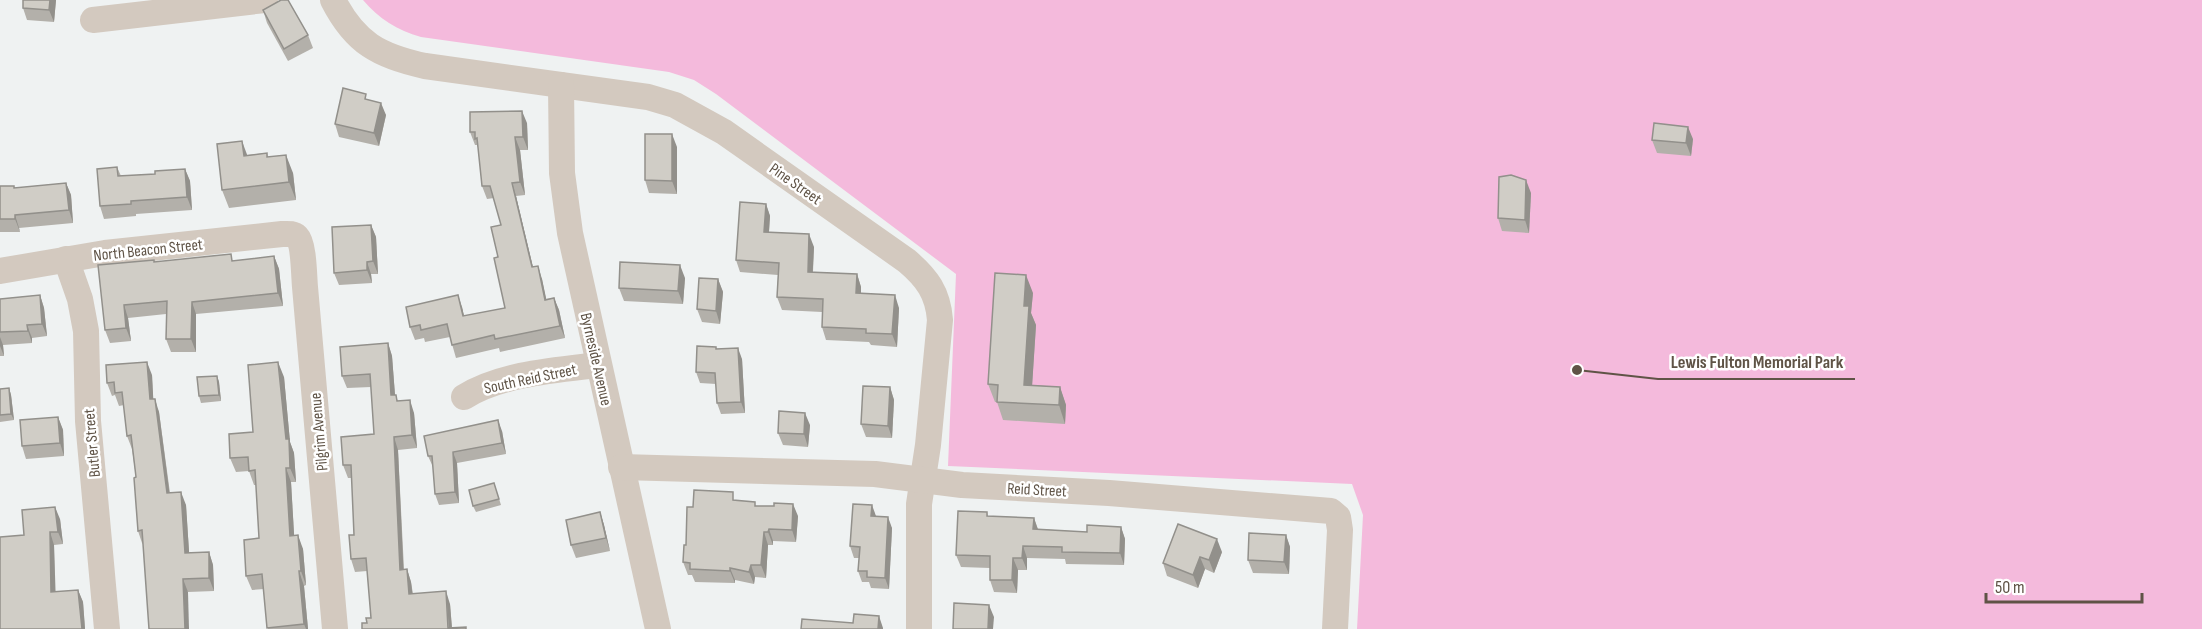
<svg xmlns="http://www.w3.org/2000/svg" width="2202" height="629" viewBox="0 0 2202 629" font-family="'Sofia Sans Condensed',sans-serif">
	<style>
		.green { fill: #f4badc }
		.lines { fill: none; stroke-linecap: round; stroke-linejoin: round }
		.minor { stroke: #d3c9bf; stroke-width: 26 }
		.wall { fill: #b3b0aa }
		.shaded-wall { fill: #92908b }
		.building { fill: #d0cdc6; stroke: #92908b; stroke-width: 1.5 }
		.labels { text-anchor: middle; stroke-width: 5; stroke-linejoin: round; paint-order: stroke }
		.street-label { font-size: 16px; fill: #5f5346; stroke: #fff }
		.leader { fill: none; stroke: #5f5346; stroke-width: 2 }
		.callout-dot { fill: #5f5346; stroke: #fff; stroke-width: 2 }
		.callout-label { font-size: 18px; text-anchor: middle; font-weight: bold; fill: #5f5346; stroke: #fff; stroke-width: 5; stroke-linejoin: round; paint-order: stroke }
	</style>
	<rect width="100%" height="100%" fill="#eff2f2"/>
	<path class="green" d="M 363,0 L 2202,0 L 2202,629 L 1357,629 L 1363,515 L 1352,484 L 948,466 L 956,274 L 716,94 L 694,80 L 669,72 L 421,37 C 397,30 379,19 363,0 Z"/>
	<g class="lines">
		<g class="minor">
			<path d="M 333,0 C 355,43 379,56 425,66 L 648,97 L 675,105 L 724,132 L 907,261 C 927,278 938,293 940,320 L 928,445 L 919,504 L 919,629"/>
			<path d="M 93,20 L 265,0"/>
			<path d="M 561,85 L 562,173 L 570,233 L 658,629"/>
			<path d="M 66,259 L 80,299 L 86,331 L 88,421 L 107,629"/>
			<path d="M 0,271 L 105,253 L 282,234 C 287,234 293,233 297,237 C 304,244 304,277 305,287 L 335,629"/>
			<path d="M 464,397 C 500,374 556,370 598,365"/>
			<path d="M 621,467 L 875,474 L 962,485 L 1109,493 L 1331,511 L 1338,517 L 1340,530 L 1335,629"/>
		</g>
	</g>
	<g class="wall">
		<path d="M 56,0 L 54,22 L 27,20 L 23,8 Z"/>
		<path d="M 263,10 L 308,35 L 313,48 L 288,61 L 267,23 Z"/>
		<path d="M 369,100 L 386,115 L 379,146 L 339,137 L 335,124 Z"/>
		<path d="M 527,123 L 528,150 L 520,150 L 525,195 L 516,196 L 533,267 L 542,279 L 546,299 L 554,298 L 559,310 L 565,338 L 500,352 L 499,348 L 456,358 L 450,337 L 425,342 L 424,338 L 415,340 L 410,327 L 462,307 L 464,316 L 505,308 L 498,257 L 501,225 L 494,198 L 487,199 L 482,186 L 478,147 L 477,145 L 475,145 L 470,132 Z"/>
		<path d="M 1693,139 L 1691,156 L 1657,153 L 1652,140 Z"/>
		<path d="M 677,147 L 677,194 L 649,193 L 645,180 Z"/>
		<path d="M 267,153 L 268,157 L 293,173 L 296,200 L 229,208 L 222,190 L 247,155 Z"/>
		<path d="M 117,167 L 121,176 L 155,174 L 185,169 L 190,181 L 192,210 L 136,214 L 136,216 L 104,219 L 100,206 Z"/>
		<path d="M 66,183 L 71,195 L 73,223 L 19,228 L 20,232 L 0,232 L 0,186 L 14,186 L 14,188 Z"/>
		<path d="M 1531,193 L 1529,233 L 1502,231 L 1498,218 Z"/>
		<path d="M 766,204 L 770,216 L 769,232 L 814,247 L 813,272 L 857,274 L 861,287 L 861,294 L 899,308 L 897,347 L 871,345 L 869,342 L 826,340 L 822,327 L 822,312 L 782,310 L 777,297 L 778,275 L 740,272 L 736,260 Z"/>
		<path d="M 371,225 L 376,237 L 378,274 L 371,274 L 372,283 L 339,285 L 334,273 Z"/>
		<path d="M 274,256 L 279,269 L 283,306 L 196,314 L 196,352 L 171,352 L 166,339 L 166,314 L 128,318 L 131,341 L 110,343 L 105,330 L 155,262 L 233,261 Z"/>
		<path d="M 685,278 L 683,304 L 624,301 L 619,288 Z"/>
		<path d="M 718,279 L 723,292 L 720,324 L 702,322 L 697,309 Z"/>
		<path d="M 1033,293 L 1031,313 L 1036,325 L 1032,385 L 1060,387 L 1066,405 L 1065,424 L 1003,420 L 997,402 L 995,402 L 988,384 Z"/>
		<path d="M 40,295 L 44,308 L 47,336 L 32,338 L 32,343 L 3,345 L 4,356 L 0,356 L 0,299 Z"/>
		<path d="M 388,343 L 392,356 L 395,395 L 398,401 L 414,413 L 417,448 L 398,450 L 404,569 L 407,569 L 411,582 L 413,594 L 450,604 L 452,628 L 466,627 L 466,629 L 362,629 L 371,618 L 367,571 L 355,572 L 351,559 L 354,535 L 352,478 L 348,478 L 343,465 L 374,434 L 371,387 L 347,388 L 342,376 Z"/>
		<path d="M 716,349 L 742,359 L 745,413 L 721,414 L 717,403 L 716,384 L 700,383 L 696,372 Z"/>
		<path d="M 152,375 L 153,399 L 159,412 L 170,493 L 186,505 L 189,553 L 209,552 L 213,565 L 214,591 L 188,592 L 142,543 L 138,531 L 136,477 L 132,449 L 127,436 L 124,405 L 119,406 L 115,395 L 112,396 L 107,383 Z"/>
		<path d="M 217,376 L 219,382 L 221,401 L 201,403 L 199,396 Z"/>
		<path d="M 284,377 L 290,442 L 294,453 L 296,482 L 291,482 L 294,535 L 303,549 L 306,585 L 304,586 L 308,629 L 268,629 L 264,589 L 252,590 L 246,576 L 259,538 L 256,485 L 254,485 L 249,471 L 236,472 L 230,458 L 253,432 Z"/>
		<path d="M 890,387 L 894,400 L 892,438 L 866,437 L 861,424 Z"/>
		<path d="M 9,388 L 11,395 L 14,420 L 0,422 L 0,389 Z"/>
		<path d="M 58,417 L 63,430 L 64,456 L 26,459 L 22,446 Z"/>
		<path d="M 810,425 L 808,447 L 783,445 L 778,433 Z"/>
		<path d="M 502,431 L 506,454 L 457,463 L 459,503 L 439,505 L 435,494 L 433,467 L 428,456 Z"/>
		<path d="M 494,483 L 501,505 L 476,512 L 473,506 Z"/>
		<path d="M 736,501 L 798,516 L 796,542 L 773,541 L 773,545 L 768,545 L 766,578 L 755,577 L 754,584 L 735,580 L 735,583 L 695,582 L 692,575 L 688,575 L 683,562 L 693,507 Z"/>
		<path d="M 600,512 L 604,525 L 610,551 L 576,558 L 571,545 Z"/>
		<path d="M 987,512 L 988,516 L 1034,518 L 1038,529 L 1087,532 L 1121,527 L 1125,539 L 1124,565 L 1066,564 L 1065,559 L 1027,558 L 1027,570 L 1018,570 L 1017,593 L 994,592 L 990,580 L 990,568 L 961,567 L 956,555 Z"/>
		<path d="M 876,516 L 892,528 L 889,589 L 871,588 L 869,582 L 862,582 L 858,571 L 859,558 L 854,558 L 850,546 Z"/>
		<path d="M 60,519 L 63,544 L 54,545 L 55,592 L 78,590 L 83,602 L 85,629 L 0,629 L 24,535 Z"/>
		<path d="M 1286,535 L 1290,547 L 1289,574 L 1253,573 L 1248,560 Z"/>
		<path d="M 1222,552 L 1214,573 L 1205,569 L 1198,588 L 1167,576 L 1163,563 Z"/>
	</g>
	<g class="shaded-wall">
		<path d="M 50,0 L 56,0 L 54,22 L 49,10 Z"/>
		<path d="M 381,103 L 386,115 L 379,146 L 374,133 Z"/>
		<path d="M 522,111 L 527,123 L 528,150 L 523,137 Z"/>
		<path d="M 1688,127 L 1693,139 L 1691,156 L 1686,143 Z"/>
		<path d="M 672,134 L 677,147 L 677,194 L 672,181 Z"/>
		<path d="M 515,137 L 520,150 L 525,195 L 520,182 Z"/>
		<path d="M 242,141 L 249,160 L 244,156 Z"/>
		<path d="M 286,155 L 293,173 L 296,200 L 289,182 Z"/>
		<path d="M 185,169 L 190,181 L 192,210 L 187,197 Z"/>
		<path d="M 1526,180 L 1531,193 L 1529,233 L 1525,220 Z"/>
		<path d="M 66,183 L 71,195 L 73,223 L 69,210 Z"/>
		<path d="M 512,183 L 516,196 L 536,280 L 532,267 Z"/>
		<path d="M 766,204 L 770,216 L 768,245 L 764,232 Z"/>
		<path d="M 15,215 L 19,228 L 20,232 L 15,219 Z"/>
		<path d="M 371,225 L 376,237 L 378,274 L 373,261 Z"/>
		<path d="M 809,234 L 814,247 L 812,285 L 808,272 Z"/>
		<path d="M 274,256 L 279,269 L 283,306 L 278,293 Z"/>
		<path d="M 367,262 L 371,274 L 372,283 L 367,270 Z"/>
		<path d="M 680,265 L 685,278 L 683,304 L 678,291 Z"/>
		<path d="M 538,266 L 542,279 L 549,312 L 545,300 Z"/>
		<path d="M 857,274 L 861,287 L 861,306 L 856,293 Z"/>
		<path d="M 1026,275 L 1033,293 L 1031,313 L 1036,325 L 1031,403 L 1024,385 L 1024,306 Z"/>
		<path d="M 718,279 L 723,292 L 720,324 L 716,311 Z"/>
		<path d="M 40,295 L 44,308 L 47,336 L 42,324 Z"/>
		<path d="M 458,295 L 462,307 L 467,329 L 463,316 Z"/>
		<path d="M 895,295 L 899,308 L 897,347 L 892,334 Z"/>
		<path d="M 554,298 L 559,310 L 565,338 L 560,326 Z"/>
		<path d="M 192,302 L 196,314 L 196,352 L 191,339 Z"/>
		<path d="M 124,305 L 128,318 L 131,341 L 126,328 Z"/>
		<path d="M 27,325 L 32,338 L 32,343 L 28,331 Z"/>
		<path d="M 0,337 L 3,345 L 4,356 L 0,346 Z"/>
		<path d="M 388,343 L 392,356 L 396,408 L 391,395 Z"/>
		<path d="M 738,348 L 742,359 L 745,413 L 741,402 Z"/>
		<path d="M 147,362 L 152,375 L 154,412 L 150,399 Z"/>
		<path d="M 278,362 L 284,377 L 290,442 L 294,453 L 296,482 L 290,468 L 286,439 Z"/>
		<path d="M 217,376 L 219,382 L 221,401 L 219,395 Z"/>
		<path d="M 890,387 L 894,400 L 892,438 L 888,426 Z"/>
		<path d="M 1060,387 L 1066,405 L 1065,424 L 1059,405 Z"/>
		<path d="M 9,388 L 11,395 L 14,420 L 11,414 Z"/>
		<path d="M 155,399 L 159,412 L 171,505 L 167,493 Z"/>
		<path d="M 410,400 L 414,413 L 417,448 L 412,435 Z"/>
		<path d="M 805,413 L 810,425 L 808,447 L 804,434 Z"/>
		<path d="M 58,417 L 63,430 L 64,456 L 60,443 Z"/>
		<path d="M 498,420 L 502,431 L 506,454 L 502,443 Z"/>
		<path d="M 394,437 L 398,450 L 404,582 L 400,570 Z"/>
		<path d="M 453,452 L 457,463 L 459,503 L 455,492 Z"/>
		<path d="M 286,468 L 291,482 L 295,550 L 290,536 Z"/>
		<path d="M 181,492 L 186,505 L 190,566 L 185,553 Z"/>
		<path d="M 793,504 L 798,516 L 796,542 L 792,530 Z"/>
		<path d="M 872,505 L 876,516 L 871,516 Z"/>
		<path d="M 55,507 L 60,519 L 63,544 L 58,532 Z"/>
		<path d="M 600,512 L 604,525 L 610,551 L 606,538 Z"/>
		<path d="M 888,517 L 892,528 L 889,589 L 885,578 Z"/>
		<path d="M 1034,518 L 1038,530 L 1033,529 Z"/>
		<path d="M 1121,527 L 1125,539 L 1124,565 L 1120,553 Z"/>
		<path d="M 769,529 L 773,541 L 773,545 L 768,532 Z"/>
		<path d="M 50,532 L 54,545 L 56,605 L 51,592 Z"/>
		<path d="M 764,532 L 768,545 L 766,578 L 761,565 Z"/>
		<path d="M 298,535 L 303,549 L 306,585 L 301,571 Z"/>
		<path d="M 1286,535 L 1290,547 L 1289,574 L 1284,562 Z"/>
		<path d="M 1217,539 L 1222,552 L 1214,573 L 1209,560 Z"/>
		<path d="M 1023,546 L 1027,558 L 1027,570 L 1022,558 Z"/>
		<path d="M 209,552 L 213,565 L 214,591 L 209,578 Z"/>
		<path d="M 1200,557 L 1205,569 L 1198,588 L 1193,575 Z"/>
		<path d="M 1013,558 L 1018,570 L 1017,593 L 1012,580 Z"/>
		<path d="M 751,565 L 755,577 L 754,584 L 749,572 Z"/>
		<path d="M 730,568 L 735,580 L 735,583 L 730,571 Z"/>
		<path d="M 407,569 L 411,582 L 414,607 L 409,594 Z"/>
		<path d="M 299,571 L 304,586 L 308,629 L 306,629 L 304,624 Z"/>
		<path d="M 183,579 L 188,592 L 189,629 L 185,629 Z"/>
		<path d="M 78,590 L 83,602 L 85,629 L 82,629 Z"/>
		<path d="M 446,591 L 450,604 L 452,629 L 449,629 Z"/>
		<path d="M 989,605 L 994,617 L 993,629 L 988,629 Z"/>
		<path d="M 879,616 L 883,628 L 883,629 L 878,629 Z"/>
	</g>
	<g class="building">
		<path d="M 23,0 L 50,0 L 49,10 L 23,8 Z"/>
		<path d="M 281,0 L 288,0 L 308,35 L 284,49 L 263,10 Z"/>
		<path d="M 343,88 L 366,94 L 365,99 L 381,103 L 374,133 L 335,124 Z"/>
		<path d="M 522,111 L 523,137 L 515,137 L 520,182 L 512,183 L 532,267 L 538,266 L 545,300 L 554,298 L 560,326 L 495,339 L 494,335 L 452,345 L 447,324 L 421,330 L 420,325 L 410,327 L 406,307 L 458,295 L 463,316 L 505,308 L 494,258 L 498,257 L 491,227 L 501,225 L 490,186 L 482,186 L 477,138 L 475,139 L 475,132 L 470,132 L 470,112 Z"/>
		<path d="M 1654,123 L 1688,127 L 1686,143 L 1652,140 Z"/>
		<path d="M 645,134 L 672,134 L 672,181 L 645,180 Z"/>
		<path d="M 242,141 L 244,156 L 267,153 L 267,157 L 286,155 L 289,182 L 222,190 L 217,144 Z"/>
		<path d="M 117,167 L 118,176 L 155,174 L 155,171 L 185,169 L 187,197 L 131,201 L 131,204 L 100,206 L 97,169 Z"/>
		<path d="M 1511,175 L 1526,180 L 1525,220 L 1498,218 L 1499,177 Z"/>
		<path d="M 66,183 L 69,210 L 15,215 L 15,219 L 0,219 L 0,186 L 14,186 L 14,188 Z"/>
		<path d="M 740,202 L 766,204 L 764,232 L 809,234 L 808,272 L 857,274 L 856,293 L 895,295 L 892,334 L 866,333 L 866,329 L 822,327 L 823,299 L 777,297 L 779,263 L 736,260 Z"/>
		<path d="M 371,225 L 373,261 L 367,262 L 367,270 L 334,273 L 332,227 Z"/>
		<path d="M 231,254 L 232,261 L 274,256 L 278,293 L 192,302 L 191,339 L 166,339 L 167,301 L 124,305 L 126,328 L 105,330 L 98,265 L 154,260 L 154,262 Z"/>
		<path d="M 620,262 L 680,265 L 678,291 L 619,288 Z"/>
		<path d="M 995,273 L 1026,275 L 1024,306 L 1029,306 L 1024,385 L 1060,387 L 1059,405 L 997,402 L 998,385 L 988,384 Z"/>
		<path d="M 699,278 L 718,279 L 716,311 L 697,309 Z"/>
		<path d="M 40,295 L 42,324 L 27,325 L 28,331 L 0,332 L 0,299 Z"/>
		<path d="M 388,343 L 391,395 L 396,395 L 397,401 L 410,400 L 412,435 L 394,437 L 400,570 L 407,569 L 409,594 L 446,591 L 448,628 L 466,627 L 466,629 L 362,629 L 362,623 L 367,623 L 366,618 L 371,618 L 366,558 L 351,559 L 349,535 L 354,535 L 351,465 L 343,465 L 341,437 L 374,434 L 370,374 L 342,376 L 340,347 Z"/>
		<path d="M 697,346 L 716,347 L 716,349 L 738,348 L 741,402 L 717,403 L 715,373 L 696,372 Z"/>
		<path d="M 147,362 L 150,399 L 155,399 L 167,493 L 181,492 L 185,553 L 209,552 L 209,578 L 183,579 L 185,629 L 149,629 L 142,530 L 138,531 L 134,478 L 136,477 L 131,435 L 127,436 L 122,392 L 115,393 L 114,382 L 107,383 L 106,365 Z"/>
		<path d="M 278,362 L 286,439 L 289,439 L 290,468 L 286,468 L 290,536 L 298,535 L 301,571 L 299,571 L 304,624 L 267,628 L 262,574 L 246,576 L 244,540 L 259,538 L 255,470 L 249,471 L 248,457 L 230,458 L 229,434 L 253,432 L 248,365 Z"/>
		<path d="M 217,376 L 219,395 L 199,396 L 197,377 Z"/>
		<path d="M 863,386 L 890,387 L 888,426 L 861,424 Z"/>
		<path d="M 9,388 L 11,414 L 0,415 L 0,389 Z"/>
		<path d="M 779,411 L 805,413 L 804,434 L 778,433 Z"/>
		<path d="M 58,417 L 60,443 L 22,446 L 20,420 Z"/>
		<path d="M 498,420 L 502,443 L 453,452 L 455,492 L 435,494 L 432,456 L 428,456 L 424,436 Z"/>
		<path d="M 494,483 L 499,499 L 473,506 L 469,490 Z"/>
		<path d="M 694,490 L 733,492 L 733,500 L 755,502 L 755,506 L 774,506 L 774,503 L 793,504 L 792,530 L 769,529 L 768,532 L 764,532 L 761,565 L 751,565 L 749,572 L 730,568 L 730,571 L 690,569 L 690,563 L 683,562 L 684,545 L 686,545 L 687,507 L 693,507 Z"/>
		<path d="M 853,504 L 872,505 L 871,516 L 888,517 L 885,578 L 867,577 L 867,571 L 858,571 L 860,547 L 850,546 Z"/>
		<path d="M 55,507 L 58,532 L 50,532 L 51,592 L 78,590 L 82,629 L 0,629 L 0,537 L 24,535 L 22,510 Z"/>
		<path d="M 958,511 L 987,512 L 987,516 L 1034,518 L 1033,529 L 1087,532 L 1087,525 L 1121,527 L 1120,553 L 1062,552 L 1062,547 L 1023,546 L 1022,558 L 1013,558 L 1012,580 L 990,580 L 990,556 L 956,555 Z"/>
		<path d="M 600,512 L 606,538 L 571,545 L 566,520 Z"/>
		<path d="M 1178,524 L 1217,539 L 1209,560 L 1200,557 L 1193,575 L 1163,563 Z"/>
		<path d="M 1249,533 L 1286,535 L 1284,562 L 1248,560 Z"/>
		<path d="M 954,603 L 989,605 L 988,629 L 953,629 Z"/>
		<path d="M 854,614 L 879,616 L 878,629 L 801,629 L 802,619 L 853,623 Z"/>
	</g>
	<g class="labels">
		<g class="street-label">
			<text transform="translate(796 183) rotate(35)" y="6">Pine Street</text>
			<text transform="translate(148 249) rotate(-6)" y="6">North Beacon Street</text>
			<text transform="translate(597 359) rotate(77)" y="6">Byrneside Avenue</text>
			<text transform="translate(530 378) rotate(-12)" y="6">South Reid Street</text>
			<text transform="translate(318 432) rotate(-95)" y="6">Pilgrim Avenue</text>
			<text transform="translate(91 443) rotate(-95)" y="6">Butler Street</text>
			<text transform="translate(1037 489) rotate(3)" y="6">Reid Street</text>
		</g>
	</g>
	<path class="leader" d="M1577 370L1658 379H1855"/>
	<circle class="callout-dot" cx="1577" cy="370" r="6"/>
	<g class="callout-label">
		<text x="1757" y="368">Lewis Fulton Memorial Park</text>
	</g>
	<path d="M1986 593v9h156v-9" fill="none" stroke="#5f5346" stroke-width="3"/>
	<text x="1995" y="593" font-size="18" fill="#5f5346" stroke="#ffffff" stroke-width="4.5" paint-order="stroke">50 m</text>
</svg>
